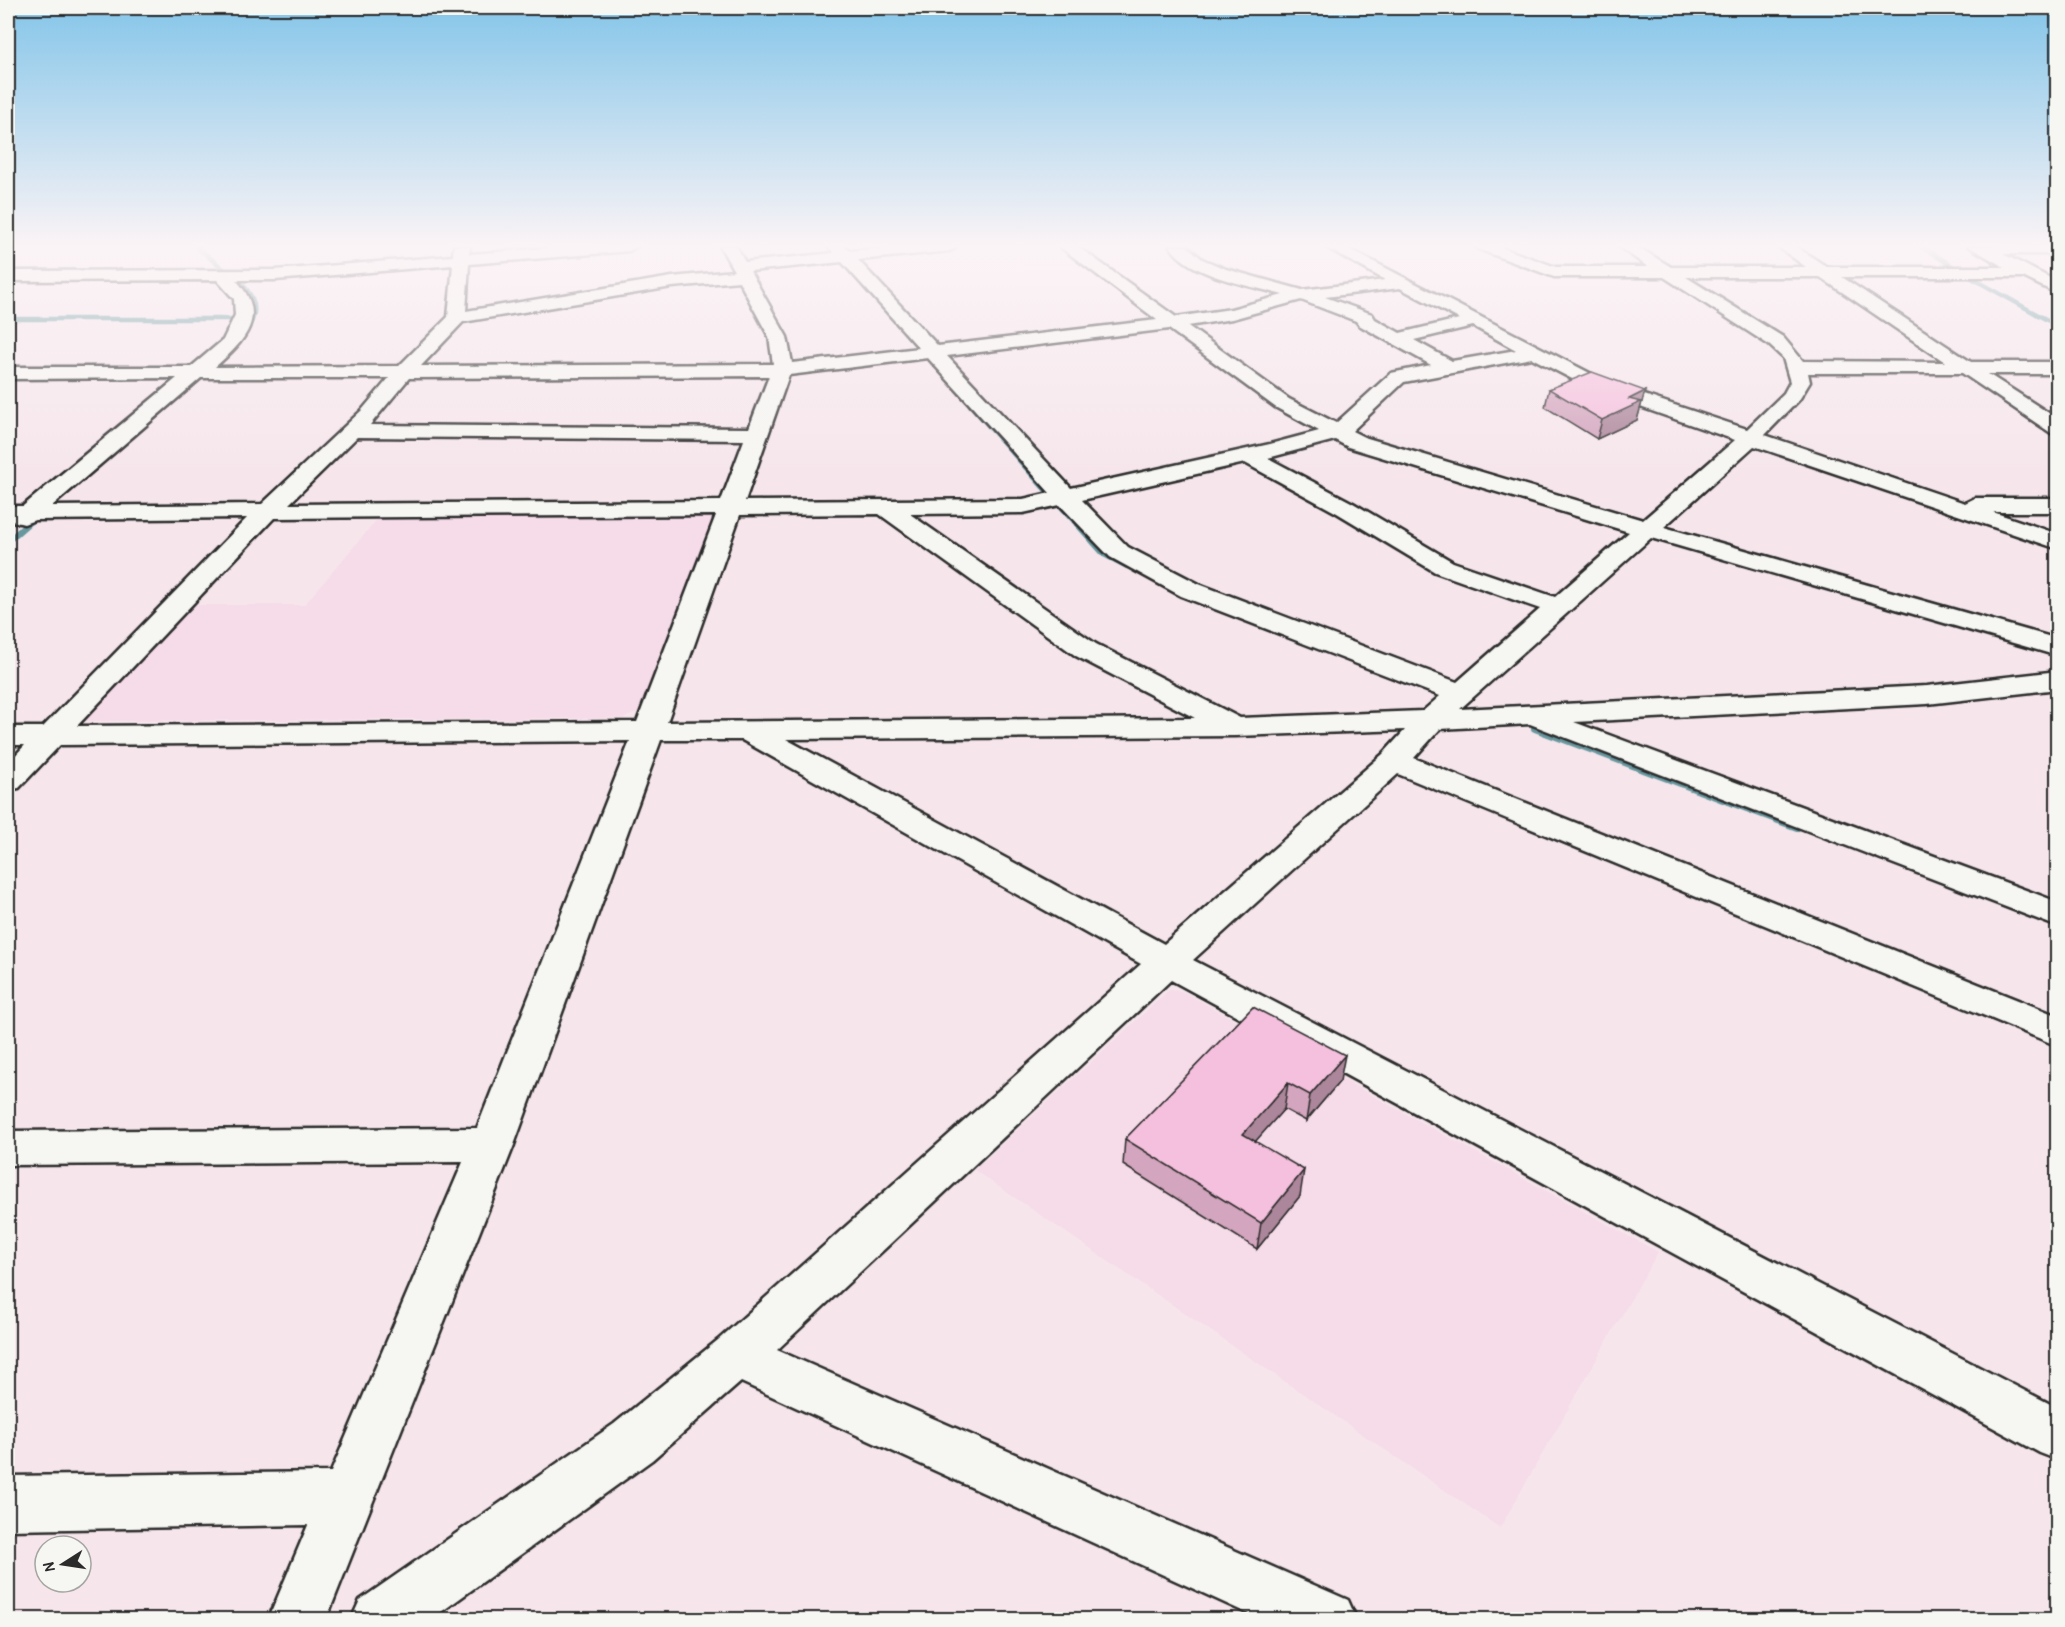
<svg xmlns="http://www.w3.org/2000/svg" width="2065" height="1627" viewBox="0 0 2065 1627" font-family="'Patrick Hand',sans-serif">
	<style>
		.built { fill: #f6dbe8 }
		.lines { fill: none; stroke-linecap: round; stroke-linejoin: round }
		.stream-far2 { stroke: #67979e; stroke-width: 4.5 }
		.stream-far1 { stroke: #67979e; stroke-width: 6 }
		.stream { stroke: #67979e; stroke-width: 8 }
		.minor-casing { stroke: #2b2b2b; stroke-width: 5 }
		.minor { fill: #f6f6f2; fill-rule: evenodd }
		.wall { fill: #d3a5be; stroke: #2b2b2b; stroke-width: 1.5 }
		.shaded-wall { fill: #ac869b; stroke: #2b2b2b; stroke-width: 1.5 }
		.building { fill: #f5c0dd; stroke: #2b2b2b; stroke-width: 1.5 }
	</style>
	<rect width="100%" height="100%" fill="#f6e6ec"/>
	<filter id="ink" filterUnits="userSpaceOnUse"><feTurbulence type="fractalNoise" baseFrequency=".0167" numOctaves="2"/><feDisplacementMap in="SourceGraphic" scale="12" xChannelSelector="R" yChannelSelector="G"/><feConvolveMatrix kernelMatrix="1 2 1 2 8 2 1 2 1" color-interpolation-filters="sRGB"/></filter>
	<g filter="url(#ink)">
		<g class="built">
			<path d="M 710,513 L 716,516 L 640,711 L 625,718 L 78,721 L 189,605 L 304,605 L 380,516 Z"/>
			<path d="M 1169,990 L 1182,991 L 1658,1252 L 1500,1528 L 974,1170 Z"/>
		</g>
		<g class="lines">
			<g class="stream-far2">
				<path d="M 200,246 L 198,248 L 227,272"/>
				<path d="M 1921,246 L 1957,269"/>
				<path d="M 1970,277 L 2058,326"/>
				<path d="M 237,279 C 263,303 257,319 237,345"/>
				<path d="M 8,319 L 239,319"/>
			</g>
			<g class="stream-far1">
				<path d="M 971,405 L 1048,492"/>
				<path d="M 1061,506 L 1104,554 L 1127,566"/>
				<path d="M 8,541 L 33,519"/>
			</g>
			<path class="stream" d="M 1535,728 L 1797,827"/>
			<g class="minor-casing">
				<path id="minor" d="M 454,246 L 470,246 L 469,254 L 576,246 L 637,246 L 629,251 L 469,264 L 466,311 L 672,277 L 734,271 L 720,246 L 736,246 L 745,262 L 834,253 L 828,246 L 844,246 L 850,251 L 906,246 L 957,246 L 954,249 L 949,251 L 858,260 L 938,346 L 1157,320 L 1059,246 L 1077,246 L 1176,317 L 1231,309 L 1283,295 C 1250,285 1189,277 1170,246 L 1187,246 L 1202,259 L 1226,269 L 1302,290 L 1385,280 L 1324,246 L 1343,246 L 1611,384 L 1747,429 L 1784,393 L 1790,382 L 1783,358 L 1769,345 L 1664,277 L 1554,277 L 1478,249 L 1475,246 L 1497,246 L 1556,267 L 1648,267 L 1618,246 L 1636,246 L 1671,267 L 1806,267 L 1777,246 L 1795,246 L 1827,267 L 2004,267 L 1968,246 L 2058,246 L 2058,254 L 2003,254 L 2058,282 L 2058,294 L 2023,277 L 1842,277 L 1971,362 L 2058,362 L 2058,374 L 1988,374 L 2058,419 L 2058,435 L 2051,433 L 1962,373 L 1808,373 L 1810,382 L 1799,400 L 1765,435 L 1965,503 L 1975,498 L 2058,498 L 2058,512 L 1993,512 L 2058,534 L 2058,549 L 1754,446 L 1664,527 L 2058,639 L 2058,656 L 1651,538 L 1460,709 L 1927,686 L 2058,671 L 2058,689 L 1927,704 L 1574,722 L 2058,902 L 2058,927 L 1530,724 L 1440,729 L 1414,758 L 2058,1016 L 2058,1046 L 1398,774 L 1193,960 L 2058,1408 L 2058,1460 L 2040,1453 L 1171,980 L 777,1350 L 1348,1600 L 1357,1620 L 1262,1620 L 741,1382 L 652,1460 L 430,1620 L 351,1620 L 360,1600 L 614,1424 L 718,1340 L 1141,964 L 742,740 L 661,740 L 514,1145 L 326,1620 L 268,1620 L 308,1525 L 8,1530 L 8,1476 L 331,1472 L 463,1162 L 8,1165 L 8,1131 L 477,1128 L 630,741 L 60,745 L 19,788 L 8,790 L 8,763 L 25,745 L 8,745 L 8,727 L 43,727 L 247,518 L 35,520 L 24,524 L 8,520 L 8,506 L 23,506 L 177,378 L 8,379 L 8,367 L 191,367 L 223,340 L 235,315 L 234,299 L 217,280 L 8,281 L 8,271 L 275,270 L 453,256 ZM 842,262 L 919,348 L 792,363 L 787,337 L 750,271 ZM 453,265 L 448,317 L 399,366 L 215,367 C 245,341 269,316 236,280 L 275,280 ZM 1686,277 L 1820,277 L 1945,362 L 1803,361 L 1783,337 ZM 739,281 L 769,337 L 773,364 L 421,366 L 463,322 L 672,287 ZM 1400,288 L 1459,319 L 1400,333 L 1375,319 L 1372,314 L 1325,297 ZM 1301,300 L 1356,321 L 1359,325 L 1431,365 L 1391,373 L 1336,423 L 1289,399 L 1188,326 L 1232,319 ZM 1473,326 L 1516,350 L 1452,361 L 1414,340 ZM 1169,329 L 1275,407 L 1319,431 L 1270,444 L 1071,488 L 947,356 ZM 928,358 L 1050,493 L 1023,499 L 745,501 L 789,375 ZM 1532,358 L 1597,392 L 1735,440 L 1643,520 L 1364,437 L 1352,431 L 1404,382 ZM 769,376 L 749,428 L 370,425 L 409,378 ZM 201,378 L 389,378 L 362,410 L 262,504 L 52,506 ZM 357,437 L 744,440 L 721,501 L 289,504 ZM 1335,440 L 1348,447 L 1629,532 L 1555,597 L 1453,562 L 1353,503 L 1268,458 ZM 1245,463 L 1337,513 L 1435,572 L 1540,609 L 1457,682 L 1199,584 L 1128,547 L 1082,500 ZM 1060,505 L 1110,557 L 1181,596 L 1440,696 L 1423,711 L 1240,718 L 1096,644 L 910,514 L 1023,513 ZM 879,514 L 1076,656 L 1195,718 L 667,722 L 740,515 ZM 716,515 L 637,722 L 77,726 L 274,518 ZM 1405,730 L 1383,754 L 1164,944 L 786,739 L 1235,736 Z"/>
			</g>
			<use href="#minor" class="minor"/>
		</g>
		<g class="wall">
			<path d="M 1549,389 L 1645,391 L 1637,420 L 1597,439 L 1545,407 Z"/>
			<path d="M 1253,1007 L 1340,1081 L 1306,1121 L 1284,1109 L 1255,1141 L 1300,1196 L 1257,1249 L 1123,1165 L 1125,1139 Z"/>
		</g>
		<g class="shaded-wall">
			<path d="M 1645,391 L 1637,420 L 1597,439 L 1602,420 L 1629,399 Z"/>
			<path d="M 1345,1055 L 1340,1081 L 1306,1121 L 1310,1095 Z"/>
			<path d="M 1288,1083 L 1284,1109 L 1239,1160 L 1243,1134 Z"/>
			<path d="M 1304,1170 L 1300,1196 L 1257,1249 L 1261,1223 Z"/>
		</g>
		<g class="building">
			<path d="M 1592,372 L 1645,391 L 1629,399 L 1641,402 L 1602,420 L 1549,389 Z"/>
			<path d="M 1253,1007 L 1345,1055 L 1310,1095 L 1288,1083 L 1243,1134 L 1304,1170 L 1261,1223 L 1125,1139 Z"/>
		</g>
	</g>
	<linearGradient id="sky" x2="0" y2="1"><stop stop-color="#84c5e9"/><stop offset="0.52" stop-color="#fbf4f6"/><stop offset="1" stop-color="#fbf4f6" stop-opacity="0"/></linearGradient>
	<rect width="2065" height="473" fill="url(#sky)"/>
	<rect width="2065" height="1627" fill="none" stroke="#f6f6f2" stroke-width="30"/>
	<rect x="15" y="15" width="2035" height="1597" fill="none" stroke="#2b2b2b" stroke-width="2" filter="url(#ink)"/>
	<g transform="translate(63 1564) rotate(258)"><circle r="28" fill="#f6f6f2" stroke="#a5a5a2" stroke-width="1.5"/>
	<path d="M0-4.5L10 22L0 15L-10 22Z" fill="#2b2b2b"/>
	<text y="-9" font-size="16" font-weight="bold" text-anchor="middle" fill="#2b2b2b">N</text>
	</g>
</svg>
